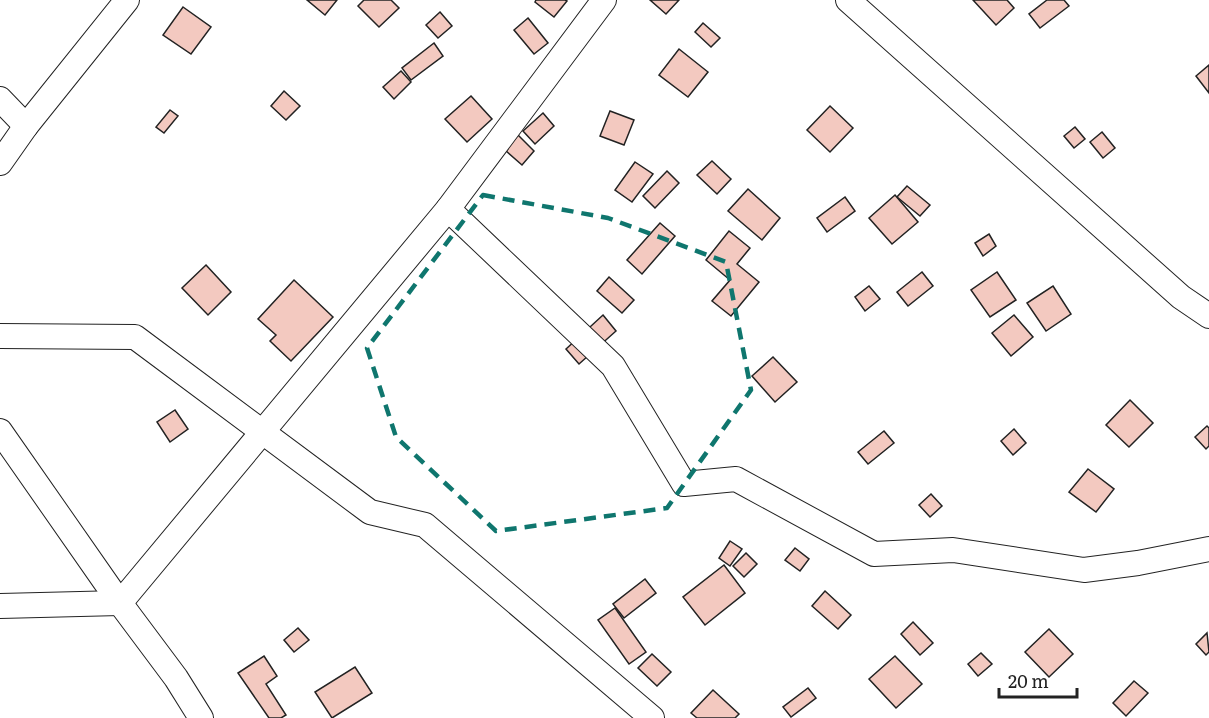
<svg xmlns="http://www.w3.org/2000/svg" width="1209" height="718" viewBox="0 0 1209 718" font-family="Literata,serif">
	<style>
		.building { fill: #f3c9c0; stroke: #222; stroke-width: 1.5 }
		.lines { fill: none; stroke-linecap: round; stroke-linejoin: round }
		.street-casing { stroke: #222; stroke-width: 26 }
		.street { stroke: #fff; stroke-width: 24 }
		.marked { fill: none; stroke: #0f766e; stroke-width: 4.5; stroke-dasharray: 12 8; stroke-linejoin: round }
	</style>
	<rect width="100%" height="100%" fill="#fff"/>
	<g class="building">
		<path d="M 307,0 L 337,0 L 325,15 Z"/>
		<path d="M 364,0 L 391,0 L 399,8 L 379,27 L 358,6 Z"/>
		<path d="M 536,0 L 565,0 L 567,1 L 554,17 L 535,2 Z"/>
		<path d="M 650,0 L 679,0 L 666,14 Z"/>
		<path d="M 973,0 L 1007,0 L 1014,8 L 996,25 Z"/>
		<path d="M 1047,0 L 1064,0 L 1069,6 L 1040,28 L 1029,14 Z"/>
		<path d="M 183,7 L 211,27 L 191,54 L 163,35 Z"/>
		<path d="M 440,12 L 452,26 L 438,38 L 426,25 Z"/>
		<path d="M 528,18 L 548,43 L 534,54 L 514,30 Z"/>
		<path d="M 703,23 L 720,38 L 711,47 L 695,32 Z"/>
		<path d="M 434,43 L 443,56 L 411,80 L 402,68 Z"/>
		<path d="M 679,49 L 708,72 L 688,97 L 659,75 Z"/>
		<path d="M 1209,65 L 1209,93 L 1196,76 Z"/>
		<path d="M 401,71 L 411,82 L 394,99 L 383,87 Z"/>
		<path d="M 284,91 L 300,106 L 286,120 L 271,106 Z"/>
		<path d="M 471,96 L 492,119 L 467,142 L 445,119 Z"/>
		<path d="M 830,106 L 853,128 L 830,152 L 807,130 Z"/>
		<path d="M 170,110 L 178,116 L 164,133 L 156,127 Z"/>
		<path d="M 610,111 L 634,120 L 624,145 L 600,136 Z"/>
		<path d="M 543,113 L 554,126 L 535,144 L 523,131 Z"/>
		<path d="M 1075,127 L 1085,139 L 1074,148 L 1064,136 Z"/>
		<path d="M 1102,132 L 1115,148 L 1103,158 L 1090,142 Z"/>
		<path d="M 518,135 L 534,151 L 522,165 L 505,150 Z"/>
		<path d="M 712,161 L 731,179 L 717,194 L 697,175 Z"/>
		<path d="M 635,162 L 653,174 L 632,202 L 615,190 Z"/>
		<path d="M 667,171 L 679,183 L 655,208 L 643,196 Z"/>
		<path d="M 907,186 L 930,205 L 920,216 L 897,197 Z"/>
		<path d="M 748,189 L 780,218 L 762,240 L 728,211 Z"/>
		<path d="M 895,195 L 918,222 L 892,244 L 869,218 Z"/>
		<path d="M 845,197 L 855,211 L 827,232 L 817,218 Z"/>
		<path d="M 660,223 L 675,236 L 642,274 L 627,260 Z"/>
		<path d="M 729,231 L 750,248 L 737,264 L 759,282 L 731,316 L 712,301 L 730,280 L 706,260 Z"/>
		<path d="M 989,234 L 996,246 L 983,256 L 975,243 Z"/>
		<path d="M 206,265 L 231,292 L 208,315 L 182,288 Z"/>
		<path d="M 922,272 L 933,286 L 908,306 L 897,292 Z"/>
		<path d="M 997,272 L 1016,300 L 990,317 L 971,290 Z"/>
		<path d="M 609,277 L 634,300 L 622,313 L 597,291 Z"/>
		<path d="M 294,280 L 333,317 L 291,361 L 270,341 L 276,335 L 258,319 Z"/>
		<path d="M 869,286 L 880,299 L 865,311 L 855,297 Z"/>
		<path d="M 1053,286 L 1071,314 L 1046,331 L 1027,303 Z"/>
		<path d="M 603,315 L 616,331 L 579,364 L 566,349 Z"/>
		<path d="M 1014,315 L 1033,337 L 1011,356 L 992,333 Z"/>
		<path d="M 773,357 L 797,382 L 775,402 L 752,376 Z"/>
		<path d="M 1130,400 L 1153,423 L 1129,447 L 1106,425 Z"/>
		<path d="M 175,410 L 188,429 L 170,442 L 157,422 Z"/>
		<path d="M 1207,426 L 1209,428 L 1209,446 L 1206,449 L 1195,437 Z"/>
		<path d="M 1014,429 L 1026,443 L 1013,455 L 1001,441 Z"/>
		<path d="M 884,431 L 894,443 L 868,464 L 858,452 Z"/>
		<path d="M 1088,469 L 1114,489 L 1096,512 L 1069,492 Z"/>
		<path d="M 931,494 L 942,506 L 930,517 L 919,505 Z"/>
		<path d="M 730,541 L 742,549 L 730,566 L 719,558 Z"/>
		<path d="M 795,548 L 809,559 L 800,571 L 785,560 Z"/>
		<path d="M 746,553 L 757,564 L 744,577 L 733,566 Z"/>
		<path d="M 724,565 L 745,593 L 705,625 L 683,597 Z"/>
		<path d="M 645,579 L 656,593 L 624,618 L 613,604 Z"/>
		<path d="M 825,591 L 851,615 L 838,629 L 812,606 Z"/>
		<path d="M 615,608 L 646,652 L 629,664 L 598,620 Z"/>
		<path d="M 913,622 L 933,643 L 920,655 L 901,634 Z"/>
		<path d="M 298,628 L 309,640 L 294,652 L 284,640 Z"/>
		<path d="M 1049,629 L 1073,654 L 1049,677 L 1025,652 Z"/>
		<path d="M 1207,633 L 1209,652 L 1206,655 L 1196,644 Z"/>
		<path d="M 981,653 L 992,664 L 978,676 L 968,664 Z"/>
		<path d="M 652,654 L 671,672 L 657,686 L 638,668 Z"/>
		<path d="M 264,656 L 277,676 L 266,684 L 286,715 L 281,718 L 269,718 L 238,673 Z"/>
		<path d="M 895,656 L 922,684 L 896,708 L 869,679 Z"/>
		<path d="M 355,667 L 372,693 L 332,718 L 315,692 Z"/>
		<path d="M 1134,681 L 1148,693 L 1126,716 L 1113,703 Z"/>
		<path d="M 808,688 L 816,698 L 791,717 L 783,707 Z"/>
		<path d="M 713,690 L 739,714 L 735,718 L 697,718 L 691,713 Z"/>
	</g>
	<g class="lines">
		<g class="street-casing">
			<g id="street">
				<path d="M 604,0 L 448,209 L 613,366 L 684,484 L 736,479 L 874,554 L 953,550 L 1084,570 L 1138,563 L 1209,549"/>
				<path d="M 848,0 L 1181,297 L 1209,316"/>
				<path d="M 0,99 L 26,126 L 127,0"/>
				<path d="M 0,163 L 26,126"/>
				<path d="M 0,336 L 135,337 L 370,512 L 425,525 L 652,718"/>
				<path d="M 0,431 L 120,603 L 176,678 L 201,718"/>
				<path d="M 0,606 L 120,603 L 448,209"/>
			</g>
		</g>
		<use href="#street" class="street"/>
	</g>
	<path class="marked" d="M 483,195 L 608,218 L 726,262 L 751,390 L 667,508 L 496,531 L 396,437 L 367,348 Z"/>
	<path d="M999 688v9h78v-9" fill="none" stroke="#222222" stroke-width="3"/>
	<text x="1008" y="688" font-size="18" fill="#222222" stroke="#ffffff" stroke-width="4.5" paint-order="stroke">20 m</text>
</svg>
